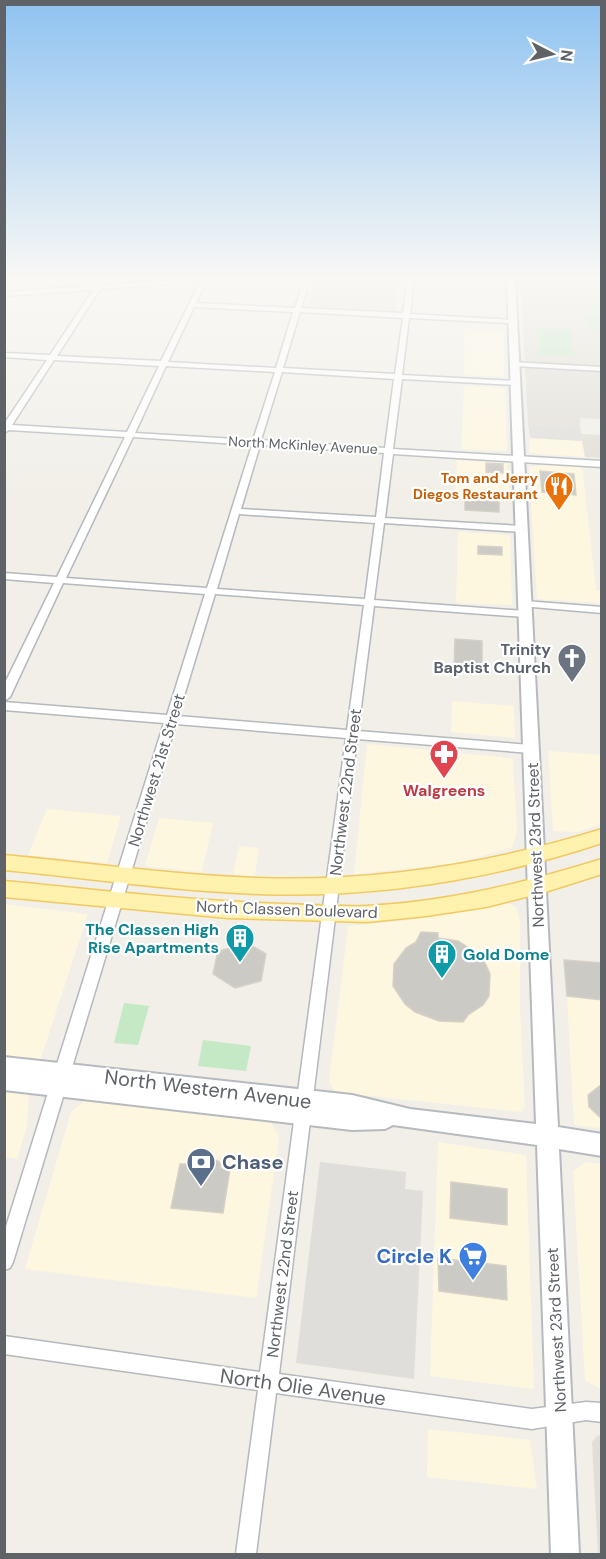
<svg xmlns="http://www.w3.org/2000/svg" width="606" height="1559" viewBox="0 0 606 1559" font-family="'DM Sans',sans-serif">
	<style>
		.commercial { fill: #fef7e0 }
		.industrial { fill: #e0deda }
		.education { fill: #e1ded6 }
		.green { fill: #c5e8c5 }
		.building { fill: #cccac5; stroke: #d6d1c6; stroke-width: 1.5 }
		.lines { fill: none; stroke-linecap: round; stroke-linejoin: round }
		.street-casing { stroke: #b5b8bc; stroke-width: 3 }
		.secondary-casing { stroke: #b6babf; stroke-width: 4 }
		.primary-casing { stroke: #f2c960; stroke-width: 3 }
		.street { fill: #fff; fill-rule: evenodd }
		.secondary { fill: #fff; fill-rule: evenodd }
		.primary { fill: #fff2af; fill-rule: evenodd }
		.labels { text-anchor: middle; stroke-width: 4.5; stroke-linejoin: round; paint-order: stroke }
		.far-street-label { font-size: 14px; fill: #5f6368; stroke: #fff }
		.far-food-label { font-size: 14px; font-weight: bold; fill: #c56008; stroke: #fff; text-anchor: end }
		.worship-label { font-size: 16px; font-weight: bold; fill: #5b616d; stroke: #fff; text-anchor: end }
		.street-label { font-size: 16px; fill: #5f6368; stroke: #fff }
		.health-label { font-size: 16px; font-weight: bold; fill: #be3a42; stroke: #fff }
		.culture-label { font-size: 16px; font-weight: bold; fill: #0d838f; stroke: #fff; text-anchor: end }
		.near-street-label { font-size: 20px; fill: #5f6368; stroke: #fff }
		.near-service-label { font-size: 20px; font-weight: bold; fill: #4e5e75; stroke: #fff; text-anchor: start }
		.near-shop-label { font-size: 20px; font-weight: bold; fill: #366cbe; stroke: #fff; text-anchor: end }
	</style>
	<rect width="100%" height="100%" fill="#f1efe8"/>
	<g class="commercial">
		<path d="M 465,329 L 504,331 L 504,377 L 464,375 Z"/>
		<path d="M 464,386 L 505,388 L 507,451 L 461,449 Z"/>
		<path d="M 530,438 L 582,441 L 585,457 L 529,453 Z"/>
		<path d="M 457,460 L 507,463 L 510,501 L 455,498 Z"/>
		<path d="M 549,464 L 582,465 L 596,590 L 601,591 L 601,603 L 537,599 L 529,467 Z"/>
		<path d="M 458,532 L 510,535 L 512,605 L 456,603 Z"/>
		<path d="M 452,701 L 514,706 L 515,738 L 451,732 Z"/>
		<path d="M 367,744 L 509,758 L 513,760 L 517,832 L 512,847 L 460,863 L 354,874 Z"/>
		<path d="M 548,751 L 601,755 L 601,824 L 579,832 L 553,831 Z"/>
		<path d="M 47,809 L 121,816 L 107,863 L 28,855 Z"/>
		<path d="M 159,818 L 213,823 L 202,872 L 145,866 Z"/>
		<path d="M 239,846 L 259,848 L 255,876 L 233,875 Z"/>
		<path d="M 502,902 L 515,906 L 520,920 L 520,1009 L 525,1107 L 521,1112 L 341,1093 L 334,1090 L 329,1082 L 348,926 L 412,920 Z"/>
		<path d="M 5,904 L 88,914 L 29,1095 L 27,1126 L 17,1159 L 5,1157 Z"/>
		<path d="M 567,996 L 601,1000 L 601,1128 L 574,1125 Z"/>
		<path d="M 86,1100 L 270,1121 L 279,1137 L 256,1298 L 25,1269 L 71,1112 Z"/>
		<path d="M 438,1142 L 526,1155 L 534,1389 L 430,1376 Z"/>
		<path d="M 585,1162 L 601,1164 L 601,1389 L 585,1380 L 573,1172 Z"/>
		<path d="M 428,1429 L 530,1440 L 537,1489 L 427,1477 Z"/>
	</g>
	<g class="industrial">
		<path d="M 528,424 L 580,426 L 582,441 L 530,438 Z"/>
		<path d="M 320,1162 L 406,1172 L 405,1189 L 423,1191 L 414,1379 L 296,1363 Z"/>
	</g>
	<g class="education">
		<path d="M 314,279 L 399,279 L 395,311 L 306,306 Z"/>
		<path d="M 516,279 L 601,279 L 601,419 L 580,418 L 580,426 L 528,424 L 521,290 L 517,289 Z"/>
		<path d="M 581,434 L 601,435 L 601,458 L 585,457 Z"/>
		<path d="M 598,1435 L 602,1436 L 601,1554 L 598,1554 L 592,1442 Z"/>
	</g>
	<g class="green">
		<path d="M 585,279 L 601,279 L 601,332 L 587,329 L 585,313 L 591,313 L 590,304 L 598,305 L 595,290 L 578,289 L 578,286 L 586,286 Z"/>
		<path d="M 537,328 L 571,329 L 575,357 L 539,355 Z"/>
		<path d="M 124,1003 L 149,1006 L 138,1045 L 114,1043 Z"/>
		<path d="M 203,1040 L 251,1046 L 246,1071 L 198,1066 Z"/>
	</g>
	<g class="building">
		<path d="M 486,463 L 503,464 L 503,473 L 486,472 Z"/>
		<path d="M 540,471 L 574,474 L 576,495 L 542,492 Z"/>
		<path d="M 465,499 L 499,502 L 499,512 L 465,510 Z"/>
		<path d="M 478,546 L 502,547 L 502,555 L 478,554 Z"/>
		<path d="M 455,639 L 482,641 L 482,671 L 454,669 Z"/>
		<path d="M 421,932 L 438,933 L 438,938 L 458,941 L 480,955 L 486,965 L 490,974 L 489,996 L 483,1005 L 468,1015 L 463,1022 L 439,1021 L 415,1012 L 405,1004 L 393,986 L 394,964 L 406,948 L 416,942 Z"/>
		<path d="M 241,939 L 266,954 L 261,981 L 235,988 L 213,974 L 218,951 L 240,946 Z"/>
		<path d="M 564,960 L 602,963 L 602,1000 L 567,996 Z"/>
		<path d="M 602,1084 L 602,1119 L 589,1107 L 588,1095 Z"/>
		<path d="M 206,1157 L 218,1161 L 221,1164 L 220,1168 L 230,1169 L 223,1213 L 171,1208 L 180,1164 L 189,1164 L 189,1161 L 193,1159 Z"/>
		<path d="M 451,1182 L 507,1189 L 507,1225 L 450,1218 Z"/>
		<path d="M 438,1258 L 506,1266 L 507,1300 L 439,1291 Z"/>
	</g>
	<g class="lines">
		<g class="street-casing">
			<g id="street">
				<path d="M 191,279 L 223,279 L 206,282 L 196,303 L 295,308 L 304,279 L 310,279 L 301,308 L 403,313 L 408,279 L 414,279 L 410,314 L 514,320 L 514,322 L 512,323 L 409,318 L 402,375 L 516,381 L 520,383 L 516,385 L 402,379 L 393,449 L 602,461 L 602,467 L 393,454 L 385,518 L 522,526 L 527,529 L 522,532 L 384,523 L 374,600 L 525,611 L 530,614 L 525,617 L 374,606 L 358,731 L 531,745 L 537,749 L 531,753 L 357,739 L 279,1374 L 532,1409 L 586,1402 L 602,1403 L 602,1422 L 586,1420 L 532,1429 L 276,1393 L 256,1554 L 236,1554 L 258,1390 L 4,1354 L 4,1336 L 260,1372 L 346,738 L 176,724 L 13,1262 L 10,1268 L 4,1270 L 4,1233 L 164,723 L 4,710 L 4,702 L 167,715 L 205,594 L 63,583 L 10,697 L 4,701 L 4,685 L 54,583 L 4,579 L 4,573 L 57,577 L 125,437 L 9,430 L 4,433 L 4,424 L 47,360 L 4,357 L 4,353 L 50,355 L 93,290 L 4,296 L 4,292 ZM 200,282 L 161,361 L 57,356 L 100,289 ZM 194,307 L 293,312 L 276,368 L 168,362 ZM 300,312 L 403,318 L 395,374 L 283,368 ZM 54,360 L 159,366 L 127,432 L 12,425 ZM 166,366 L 275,372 L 253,440 L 135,433 ZM 282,372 L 394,379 L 385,448 L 261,440 ZM 133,437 L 252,445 L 207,588 L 66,578 ZM 260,445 L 384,453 L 376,517 L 241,509 ZM 239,514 L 375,523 L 365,599 L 217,589 ZM 215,594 L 364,605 L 347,730 L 178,716 Z"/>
				<path d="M 511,362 L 602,367 L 602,371 L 514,366 L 511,366 Z"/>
				<path d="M 525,601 L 602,607 L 602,613 L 521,606 L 520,604 Z"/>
			</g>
		</g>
		<g class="secondary-casing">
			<path id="secondary" d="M 507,279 L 515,279 L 558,1127 L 602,1134 L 602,1156 L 559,1149 L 579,1554 L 551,1554 L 537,1145 L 393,1125 L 385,1129 L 352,1130 L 4,1090 L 4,1057 L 352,1095 L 410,1109 L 536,1124 Z"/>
		</g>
		<g class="primary-casing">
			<g id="primary">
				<path d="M 602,829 L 602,843 C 490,880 375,898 258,894 C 173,891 89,878 4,870 L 4,855 C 89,863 173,875 257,878 C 375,882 490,864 602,829 Z"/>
				<path d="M 602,859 L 602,874 L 545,892 L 486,907 L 426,916 L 367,922 L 228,918 L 4,897 L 4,881 C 98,890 191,901 285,904 C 312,905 339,907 367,906 C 447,902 525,883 602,859 Z"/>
			</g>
		</g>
		<use href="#street" class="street"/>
		<use href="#secondary" class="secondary"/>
		<use href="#primary" class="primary"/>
	</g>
	<linearGradient id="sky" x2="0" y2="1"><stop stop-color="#8fc3f1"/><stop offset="0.56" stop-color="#f9f8f5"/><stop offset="1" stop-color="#f9f8f5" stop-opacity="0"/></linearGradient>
	<rect width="606" height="497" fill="url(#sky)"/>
	<defs>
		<g id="restaurant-pin" transform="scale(1.5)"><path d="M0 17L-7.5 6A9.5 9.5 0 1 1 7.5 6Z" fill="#e8710a" stroke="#fff"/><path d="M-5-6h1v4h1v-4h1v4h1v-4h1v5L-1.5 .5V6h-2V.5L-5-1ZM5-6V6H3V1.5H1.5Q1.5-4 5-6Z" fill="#fff"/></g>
		<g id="church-pin" transform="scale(1.5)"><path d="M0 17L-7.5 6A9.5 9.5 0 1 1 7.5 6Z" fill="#6b7280" stroke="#fff"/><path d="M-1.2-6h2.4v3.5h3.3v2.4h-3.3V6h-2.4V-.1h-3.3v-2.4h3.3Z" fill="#fff"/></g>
		<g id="pharmacy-pin" transform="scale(1.5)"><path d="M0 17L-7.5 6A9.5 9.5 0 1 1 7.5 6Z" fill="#e0444e" stroke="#fff"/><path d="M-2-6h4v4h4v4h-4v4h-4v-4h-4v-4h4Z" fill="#fff"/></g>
		<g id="building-pin" transform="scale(1.5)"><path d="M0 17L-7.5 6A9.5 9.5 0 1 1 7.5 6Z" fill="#0f9aa8" stroke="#fff"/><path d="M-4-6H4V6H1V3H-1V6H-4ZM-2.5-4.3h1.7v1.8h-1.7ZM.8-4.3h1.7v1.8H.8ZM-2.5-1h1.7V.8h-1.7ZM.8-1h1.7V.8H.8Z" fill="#fff"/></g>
		<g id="bank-pin" transform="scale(1.5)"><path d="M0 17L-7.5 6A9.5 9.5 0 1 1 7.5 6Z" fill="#5c6f8a" stroke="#fff"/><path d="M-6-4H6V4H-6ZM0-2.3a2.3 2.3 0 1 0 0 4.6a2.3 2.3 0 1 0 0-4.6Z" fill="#fff"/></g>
		<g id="supermarket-pin" transform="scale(1.5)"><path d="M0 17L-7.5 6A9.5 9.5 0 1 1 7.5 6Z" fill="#3f7fe0" stroke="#fff"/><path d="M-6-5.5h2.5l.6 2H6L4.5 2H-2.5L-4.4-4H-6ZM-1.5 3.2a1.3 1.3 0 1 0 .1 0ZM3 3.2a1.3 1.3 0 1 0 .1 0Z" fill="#fff"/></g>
	</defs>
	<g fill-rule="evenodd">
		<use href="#restaurant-pin" x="559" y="486"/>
		<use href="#church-pin" x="572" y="658"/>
		<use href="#pharmacy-pin" x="444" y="754"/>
		<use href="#building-pin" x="240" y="938"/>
		<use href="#building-pin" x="442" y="954"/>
		<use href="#bank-pin" x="201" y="1162"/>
		<use href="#supermarket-pin" x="473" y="1256"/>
	</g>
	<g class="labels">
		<g class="far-street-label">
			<text transform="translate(303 445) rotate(3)" y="5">North McKinley Avenue</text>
		</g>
		<g class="far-food-label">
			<text x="538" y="483">Tom and Jerry<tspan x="538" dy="16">Diegos Restaurant</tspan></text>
		</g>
		<g class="worship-label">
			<text x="551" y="655">Trinity<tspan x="551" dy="18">Baptist Church</tspan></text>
		</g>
		<g class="street-label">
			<text transform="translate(156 770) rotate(-73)" y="6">Northwest 21st Street</text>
			<text transform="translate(345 792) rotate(-83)" y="6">Northwest 22nd Street</text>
			<text transform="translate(535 845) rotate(-92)" y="6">Northwest 23rd Street</text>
			<text transform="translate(287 909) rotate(2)" y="6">North Classen Boulevard</text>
			<text transform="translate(282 1274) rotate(-83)" y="6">Northwest 22nd Street</text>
			<text transform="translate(556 1330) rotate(-93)" y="6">Northwest 23rd Street</text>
		</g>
		<g class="health-label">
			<text x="444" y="796">Walgreens</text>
		</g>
		<g class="culture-label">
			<text x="219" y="935">The Classen High<tspan x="219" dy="18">Rise Apartments</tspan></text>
			<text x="463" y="960" text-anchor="start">Gold Dome</text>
		</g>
		<g class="near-street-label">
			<text transform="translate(208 1089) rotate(7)" y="7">North Western Avenue</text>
			<text transform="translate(303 1387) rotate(8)" y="7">North Olie Avenue</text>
		</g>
		<g class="near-service-label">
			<text x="222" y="1169">Chase</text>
		</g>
		<g class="near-shop-label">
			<text x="452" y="1263">Circle K</text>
		</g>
	</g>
	<rect width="606" height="1559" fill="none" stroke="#5f6368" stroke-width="12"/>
	<g transform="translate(552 54) rotate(97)" stroke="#ffffff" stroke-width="4.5" paint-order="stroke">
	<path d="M0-4.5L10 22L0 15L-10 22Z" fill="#5f6368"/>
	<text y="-9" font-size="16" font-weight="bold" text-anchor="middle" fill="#5f6368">N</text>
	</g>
</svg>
